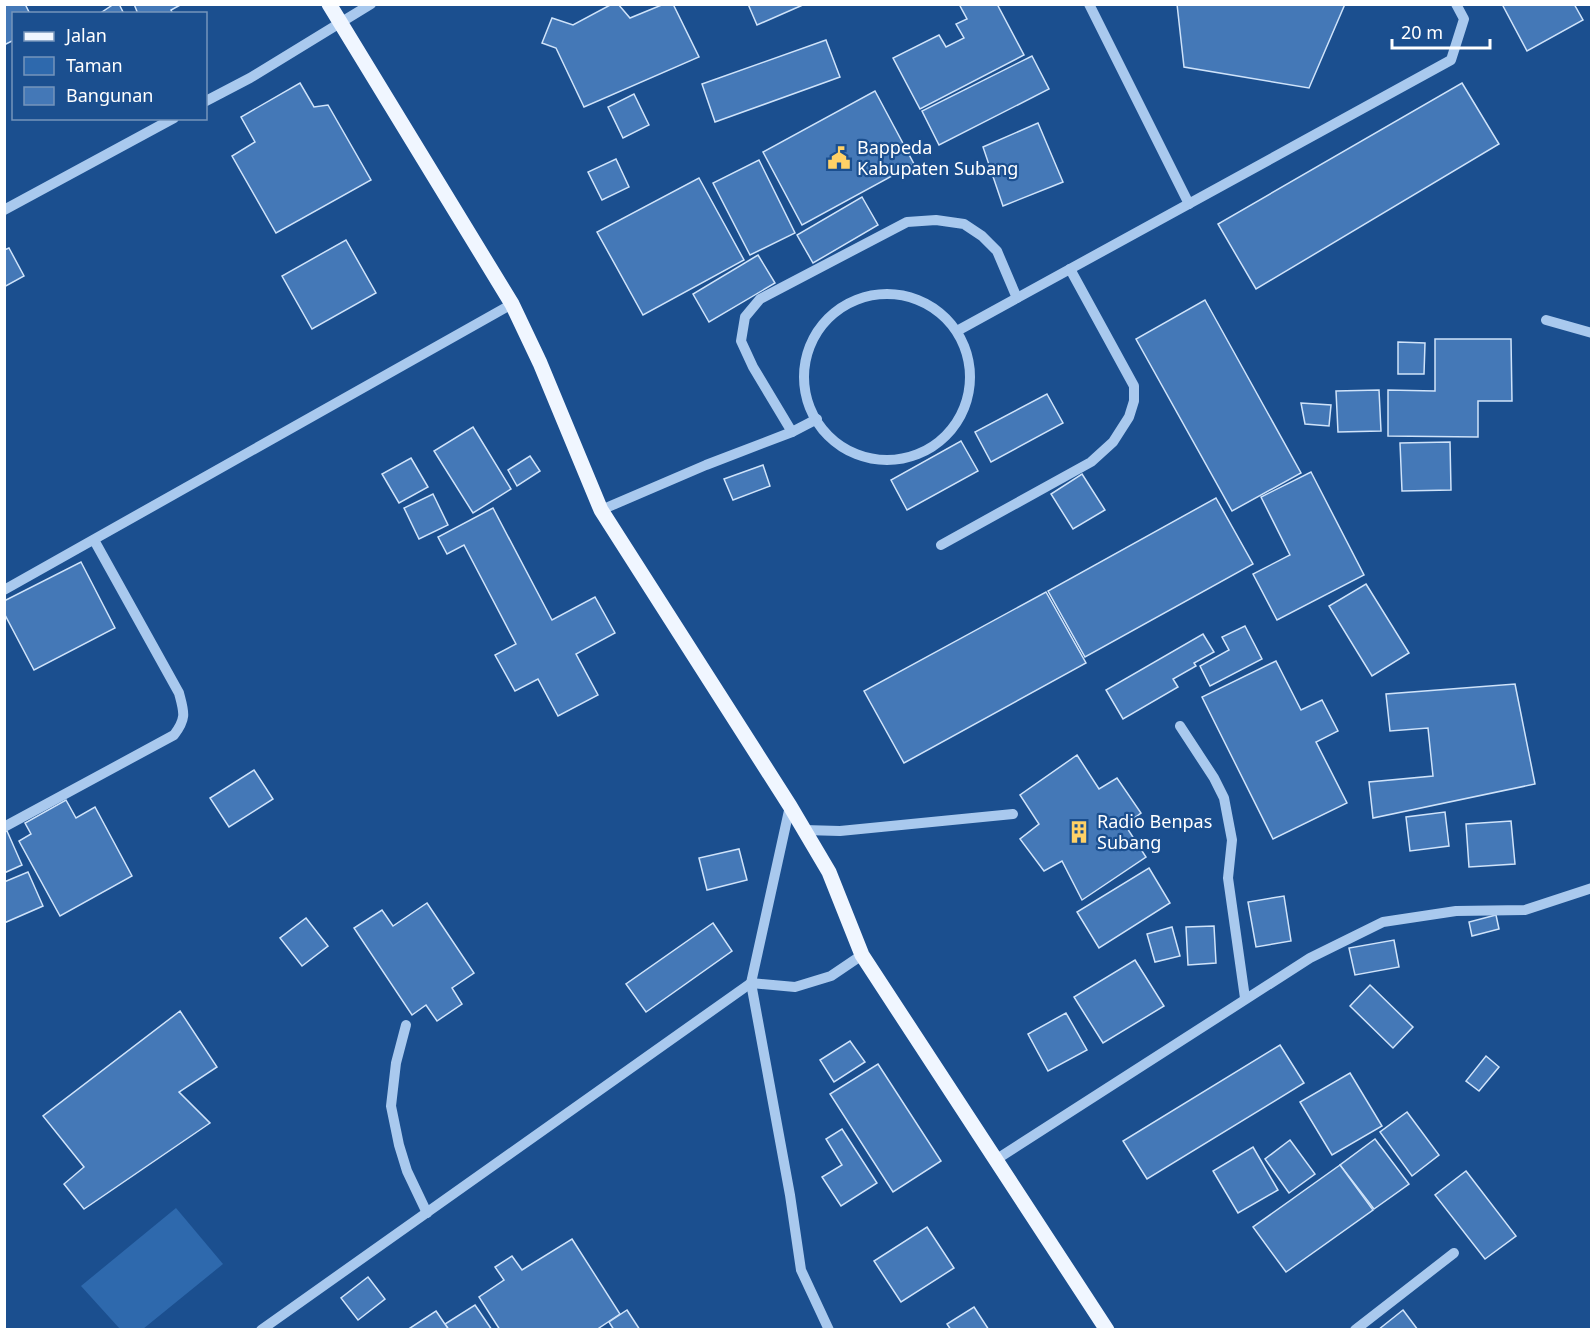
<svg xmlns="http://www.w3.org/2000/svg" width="1596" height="1334" viewBox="0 0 1596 1334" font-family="'Noto Sans',sans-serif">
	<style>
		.green { fill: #2e69ad }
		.building { fill: #4478b7; stroke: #cfe3fa; stroke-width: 1.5 }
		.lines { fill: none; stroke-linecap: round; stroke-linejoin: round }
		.minor { stroke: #a9c9ee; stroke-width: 10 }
		.major { stroke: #f0f6ff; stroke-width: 15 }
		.labels { text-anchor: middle; stroke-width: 4.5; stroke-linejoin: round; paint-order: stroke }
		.poi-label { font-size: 18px; fill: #fff; stroke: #1b4f8f; text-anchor: start }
	</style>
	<rect width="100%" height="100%" fill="#1b4f8f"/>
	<path class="green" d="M 176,1208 L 223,1264 L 143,1329 L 120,1329 L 81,1286 Z"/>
	<g class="building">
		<path d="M 4,4 L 25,4 L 30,14 L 14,14 L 14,40 L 4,45 Z"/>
		<path d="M 114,4 L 119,4 L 124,14 L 99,14 Z"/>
		<path d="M 134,4 L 182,4 L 171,10 L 173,14 L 138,14 Z"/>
		<path d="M 612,4 L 618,4 L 630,18 L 664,4 L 673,4 L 699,57 L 584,107 L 556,48 L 542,43 L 552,18 L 573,25 Z"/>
		<path d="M 748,4 L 805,4 L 757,25 Z"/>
		<path d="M 959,4 L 997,4 L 1024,55 L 920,109 L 893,58 L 939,35 L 946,47 L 964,38 L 956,24 L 967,19 Z"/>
		<path d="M 1177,4 L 1345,4 L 1309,88 L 1184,67 Z"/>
		<path d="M 1502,4 L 1574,4 L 1583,20 L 1527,51 Z"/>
		<path d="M 826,40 L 840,77 L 715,122 L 702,84 Z"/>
		<path d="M 1032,56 L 1049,89 L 939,145 L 922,111 Z"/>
		<path d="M 300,83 L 314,107 L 328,105 L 371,180 L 276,233 L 232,156 L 255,142 L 241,117 Z"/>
		<path d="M 1462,83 L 1499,144 L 1256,289 L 1218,224 Z"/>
		<path d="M 875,91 L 914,164 L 802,225 L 763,152 Z"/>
		<path d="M 634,94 L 649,125 L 623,138 L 608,107 Z"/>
		<path d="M 1038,123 L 1063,182 L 1003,206 L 983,147 Z"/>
		<path d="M 616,159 L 629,187 L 602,200 L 588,172 Z"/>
		<path d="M 759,160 L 795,233 L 750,255 L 713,183 Z"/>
		<path d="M 699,178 L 744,260 L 643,315 L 597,232 Z"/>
		<path d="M 862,197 L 878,225 L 813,263 L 797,235 Z"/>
		<path d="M 346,240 L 376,293 L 312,329 L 282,276 Z"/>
		<path d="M 9,248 L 24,276 L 4,287 L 4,250 Z"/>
		<path d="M 758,255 L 775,283 L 709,322 L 693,294 Z"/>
		<path d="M 1205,300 L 1301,473 L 1232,511 L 1136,339 Z"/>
		<path d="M 1435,339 L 1511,339 L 1512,401 L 1478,401 L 1478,437 L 1388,436 L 1388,390 L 1435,391 Z"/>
		<path d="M 1398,342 L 1425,343 L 1424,374 L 1398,374 Z"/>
		<path d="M 1379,390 L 1381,431 L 1338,432 L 1336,391 Z"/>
		<path d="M 1047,394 L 1063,423 L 991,462 L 975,432 Z"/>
		<path d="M 1301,403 L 1331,405 L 1329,426 L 1305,424 Z"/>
		<path d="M 473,427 L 511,489 L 473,513 L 434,451 Z"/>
		<path d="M 961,441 L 978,471 L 907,510 L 891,480 Z"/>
		<path d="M 1450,442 L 1451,490 L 1402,491 L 1400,443 Z"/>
		<path d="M 530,456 L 540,471 L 517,486 L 508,470 Z"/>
		<path d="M 411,458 L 428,487 L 399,503 L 382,474 Z"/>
		<path d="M 763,465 L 770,486 L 733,500 L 724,479 Z"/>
		<path d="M 1311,472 L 1364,575 L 1277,620 L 1253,574 L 1290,555 L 1261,497 Z"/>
		<path d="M 1082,474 L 1105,510 L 1073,529 L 1051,494 Z"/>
		<path d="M 433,494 L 448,525 L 419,539 L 404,508 Z"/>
		<path d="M 1216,498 L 1253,564 L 1085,657 L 1048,591 Z"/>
		<path d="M 493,508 L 552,620 L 595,597 L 615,633 L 576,654 L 598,695 L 558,716 L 538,679 L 515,691 L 495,655 L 516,644 L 464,545 L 447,554 L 438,537 Z"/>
		<path d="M 81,562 L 115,628 L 34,670 L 4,613 L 4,601 Z"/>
		<path d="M 1366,584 L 1409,653 L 1372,676 L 1329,606 Z"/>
		<path d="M 1046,592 L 1086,663 L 904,763 L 864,691 Z"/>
		<path d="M 1245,626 L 1262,659 L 1210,686 L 1200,666 L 1229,650 L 1222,637 Z"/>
		<path d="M 1203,634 L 1214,652 L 1194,663 L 1196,666 L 1173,679 L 1178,687 L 1123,719 L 1106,690 Z"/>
		<path d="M 1276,661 L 1301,710 L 1322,700 L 1338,731 L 1316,742 L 1347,803 L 1273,839 L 1202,697 Z"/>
		<path d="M 1515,684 L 1535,784 L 1373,818 L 1369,782 L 1433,776 L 1428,728 L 1390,731 L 1386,694 Z"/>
		<path d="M 1077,755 L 1099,789 L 1117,778 L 1141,813 L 1125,825 L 1146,857 L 1082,900 L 1062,861 L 1044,871 L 1020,839 L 1039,824 L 1020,795 Z"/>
		<path d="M 254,770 L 273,799 L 229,827 L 210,798 Z"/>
		<path d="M 66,800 L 76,818 L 95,807 L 132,876 L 60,916 L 19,841 L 31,834 L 25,823 Z"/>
		<path d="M 1445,812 L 1449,846 L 1410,851 L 1406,817 Z"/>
		<path d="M 1511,821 L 1515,864 L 1469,867 L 1466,824 Z"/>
		<path d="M 7,831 L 22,865 L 4,873 L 4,832 Z"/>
		<path d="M 739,849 L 747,880 L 707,890 L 699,858 Z"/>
		<path d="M 1149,868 L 1170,903 L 1099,948 L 1077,912 Z"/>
		<path d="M 28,872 L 43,906 L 4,923 L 4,882 Z"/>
		<path d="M 1284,896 L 1291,941 L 1256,947 L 1248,902 Z"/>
		<path d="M 427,903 L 474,973 L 452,988 L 462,1004 L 437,1021 L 426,1005 L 412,1015 L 354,928 L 382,910 L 393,926 Z"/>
		<path d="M 1496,915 L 1499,929 L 1472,936 L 1469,922 Z"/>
		<path d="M 306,918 L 328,946 L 302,966 L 280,938 Z"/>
		<path d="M 713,923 L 732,951 L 646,1012 L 626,984 Z"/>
		<path d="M 1214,926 L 1216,963 L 1188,965 L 1186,927 Z"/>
		<path d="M 1172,927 L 1180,956 L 1155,962 L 1147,934 Z"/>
		<path d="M 1394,940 L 1399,967 L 1355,975 L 1349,948 Z"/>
		<path d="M 1135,960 L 1164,1006 L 1103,1043 L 1074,997 Z"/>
		<path d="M 1370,985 L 1413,1027 L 1393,1048 L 1350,1006 Z"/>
		<path d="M 180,1011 L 217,1067 L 179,1092 L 210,1123 L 84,1209 L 64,1184 L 84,1167 L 43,1116 Z"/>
		<path d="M 1066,1013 L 1087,1050 L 1048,1071 L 1028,1034 Z"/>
		<path d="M 850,1041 L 865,1062 L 834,1082 L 820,1060 Z"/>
		<path d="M 1280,1045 L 1304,1083 L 1147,1179 L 1123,1141 Z"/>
		<path d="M 1486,1056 L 1499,1067 L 1479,1091 L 1466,1081 Z"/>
		<path d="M 878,1064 L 941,1161 L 893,1192 L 830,1094 Z"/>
		<path d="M 1350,1073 L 1382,1126 L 1332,1155 L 1300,1102 Z"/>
		<path d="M 1407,1112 L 1439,1155 L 1412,1176 L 1380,1132 Z"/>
		<path d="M 842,1129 L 877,1183 L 841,1206 L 822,1177 L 842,1165 L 826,1139 Z"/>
		<path d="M 1375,1139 L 1409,1184 L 1374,1209 L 1340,1165 Z"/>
		<path d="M 1290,1140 L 1315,1174 L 1289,1193 L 1265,1159 Z"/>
		<path d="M 1253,1147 L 1278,1190 L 1238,1213 L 1213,1171 Z"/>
		<path d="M 1340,1165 L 1373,1210 L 1286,1272 L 1253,1227 Z"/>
		<path d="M 1466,1171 L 1516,1236 L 1485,1259 L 1435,1195 Z"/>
		<path d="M 927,1227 L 954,1268 L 901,1302 L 874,1261 Z"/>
		<path d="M 572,1239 L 620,1314 L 596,1330 L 500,1330 L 479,1297 L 504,1280 L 495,1267 L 512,1256 L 522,1270 Z"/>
		<path d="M 368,1277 L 385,1299 L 358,1320 L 341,1298 Z"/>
		<path d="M 475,1305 L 492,1330 L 449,1330 L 445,1324 Z"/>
		<path d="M 974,1307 L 989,1330 L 951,1330 L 947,1324 Z"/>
		<path d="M 627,1310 L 640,1330 L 614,1330 L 609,1322 Z"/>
		<path d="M 1403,1310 L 1418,1330 L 1378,1330 Z"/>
		<path d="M 436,1311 L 449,1330 L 407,1330 Z"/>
	</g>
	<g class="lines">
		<g class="minor">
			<path d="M 1089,4 L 1189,204"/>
			<path d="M 206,101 L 250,78 L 371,4"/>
			<path d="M 4,210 L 174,118"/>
			<circle cx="887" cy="377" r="83"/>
			<path d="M 1546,320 L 1592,333"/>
			<path d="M 957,331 L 1451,60 L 1464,19 L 1456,4"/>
			<path d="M 792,432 L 753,367 L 741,341 L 745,317 L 760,299 L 907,222 L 936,220 L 964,224 L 982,236 L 997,251 L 1017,298"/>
			<path d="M 601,510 L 706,465 L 792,432 L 817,419"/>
			<path d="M 941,545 L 1091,462 L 1113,442 L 1129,417 L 1134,401 L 1134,386 L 1070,269"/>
			<path d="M 4,590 L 512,304"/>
			<path d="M 1180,726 L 1214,778 L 1224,798 L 1232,840 L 1228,878 L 1245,998"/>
			<path d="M 790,806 L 751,983 L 790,1195 L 801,1270 L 829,1330"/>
			<path d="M 4,827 L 174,735 C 187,718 184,712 179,693 L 94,540"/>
			<path d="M 804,830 L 840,831 L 1013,814"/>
			<path d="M 406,1025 L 396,1063 L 391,1106 L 399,1145 L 407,1171 L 427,1213"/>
			<path d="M 997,1159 L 1310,958 L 1383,922 L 1456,911 L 1525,910 L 1592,888"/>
			<path d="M 261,1330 L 751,983 L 795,987 L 831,976 L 862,955"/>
			<path d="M 1355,1330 L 1454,1253"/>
		</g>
		<path class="major" d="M 329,4 L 512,304 L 540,363 L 601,510 L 790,806 L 829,872 L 862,955 L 1107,1330"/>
	</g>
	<defs>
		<g id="civic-bare" transform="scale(1.8)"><path d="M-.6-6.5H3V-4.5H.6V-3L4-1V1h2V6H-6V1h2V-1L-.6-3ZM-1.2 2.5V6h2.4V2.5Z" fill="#ffd166" stroke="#1b4f8f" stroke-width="2.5" paint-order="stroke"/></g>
		<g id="building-bare" transform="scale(1.8)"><path d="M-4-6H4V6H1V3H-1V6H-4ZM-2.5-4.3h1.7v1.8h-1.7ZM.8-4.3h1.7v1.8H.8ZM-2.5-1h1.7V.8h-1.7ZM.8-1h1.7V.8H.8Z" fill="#ffd166" stroke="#1b4f8f" stroke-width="2.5" paint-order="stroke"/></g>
	</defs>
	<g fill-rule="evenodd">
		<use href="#civic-bare" x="839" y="158"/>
		<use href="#building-bare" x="1079" y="832"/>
	</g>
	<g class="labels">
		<g class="poi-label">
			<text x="857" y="154">Bappeda<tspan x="857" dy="21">Kabupaten Subang</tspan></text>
			<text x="1097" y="828">Radio Benpas<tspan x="1097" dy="21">Subang</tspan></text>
		</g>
	</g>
	<rect width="1596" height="1334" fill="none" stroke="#ffffff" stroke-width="12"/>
	<rect x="12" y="12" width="195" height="108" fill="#1b4f8f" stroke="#7695bc" stroke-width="1.5"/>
	<rect x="24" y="32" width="30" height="9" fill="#f0f6ff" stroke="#7695bc" stroke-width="1.5"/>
	<text x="66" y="42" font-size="18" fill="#ffffff">Jalan</text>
	<rect x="24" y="57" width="30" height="18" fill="#2e69ad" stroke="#7695bc" stroke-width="1.5"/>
	<text x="66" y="72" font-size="18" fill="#ffffff">Taman</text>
	<rect x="24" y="87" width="30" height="18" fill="#4478b7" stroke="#7695bc" stroke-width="1.5"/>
	<text x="66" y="102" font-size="18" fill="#ffffff">Bangunan</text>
	<path d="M1392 39v9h98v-9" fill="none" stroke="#ffffff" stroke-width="3"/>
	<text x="1401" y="39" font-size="18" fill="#ffffff" stroke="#1b4f8f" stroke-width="4.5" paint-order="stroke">20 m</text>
</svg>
